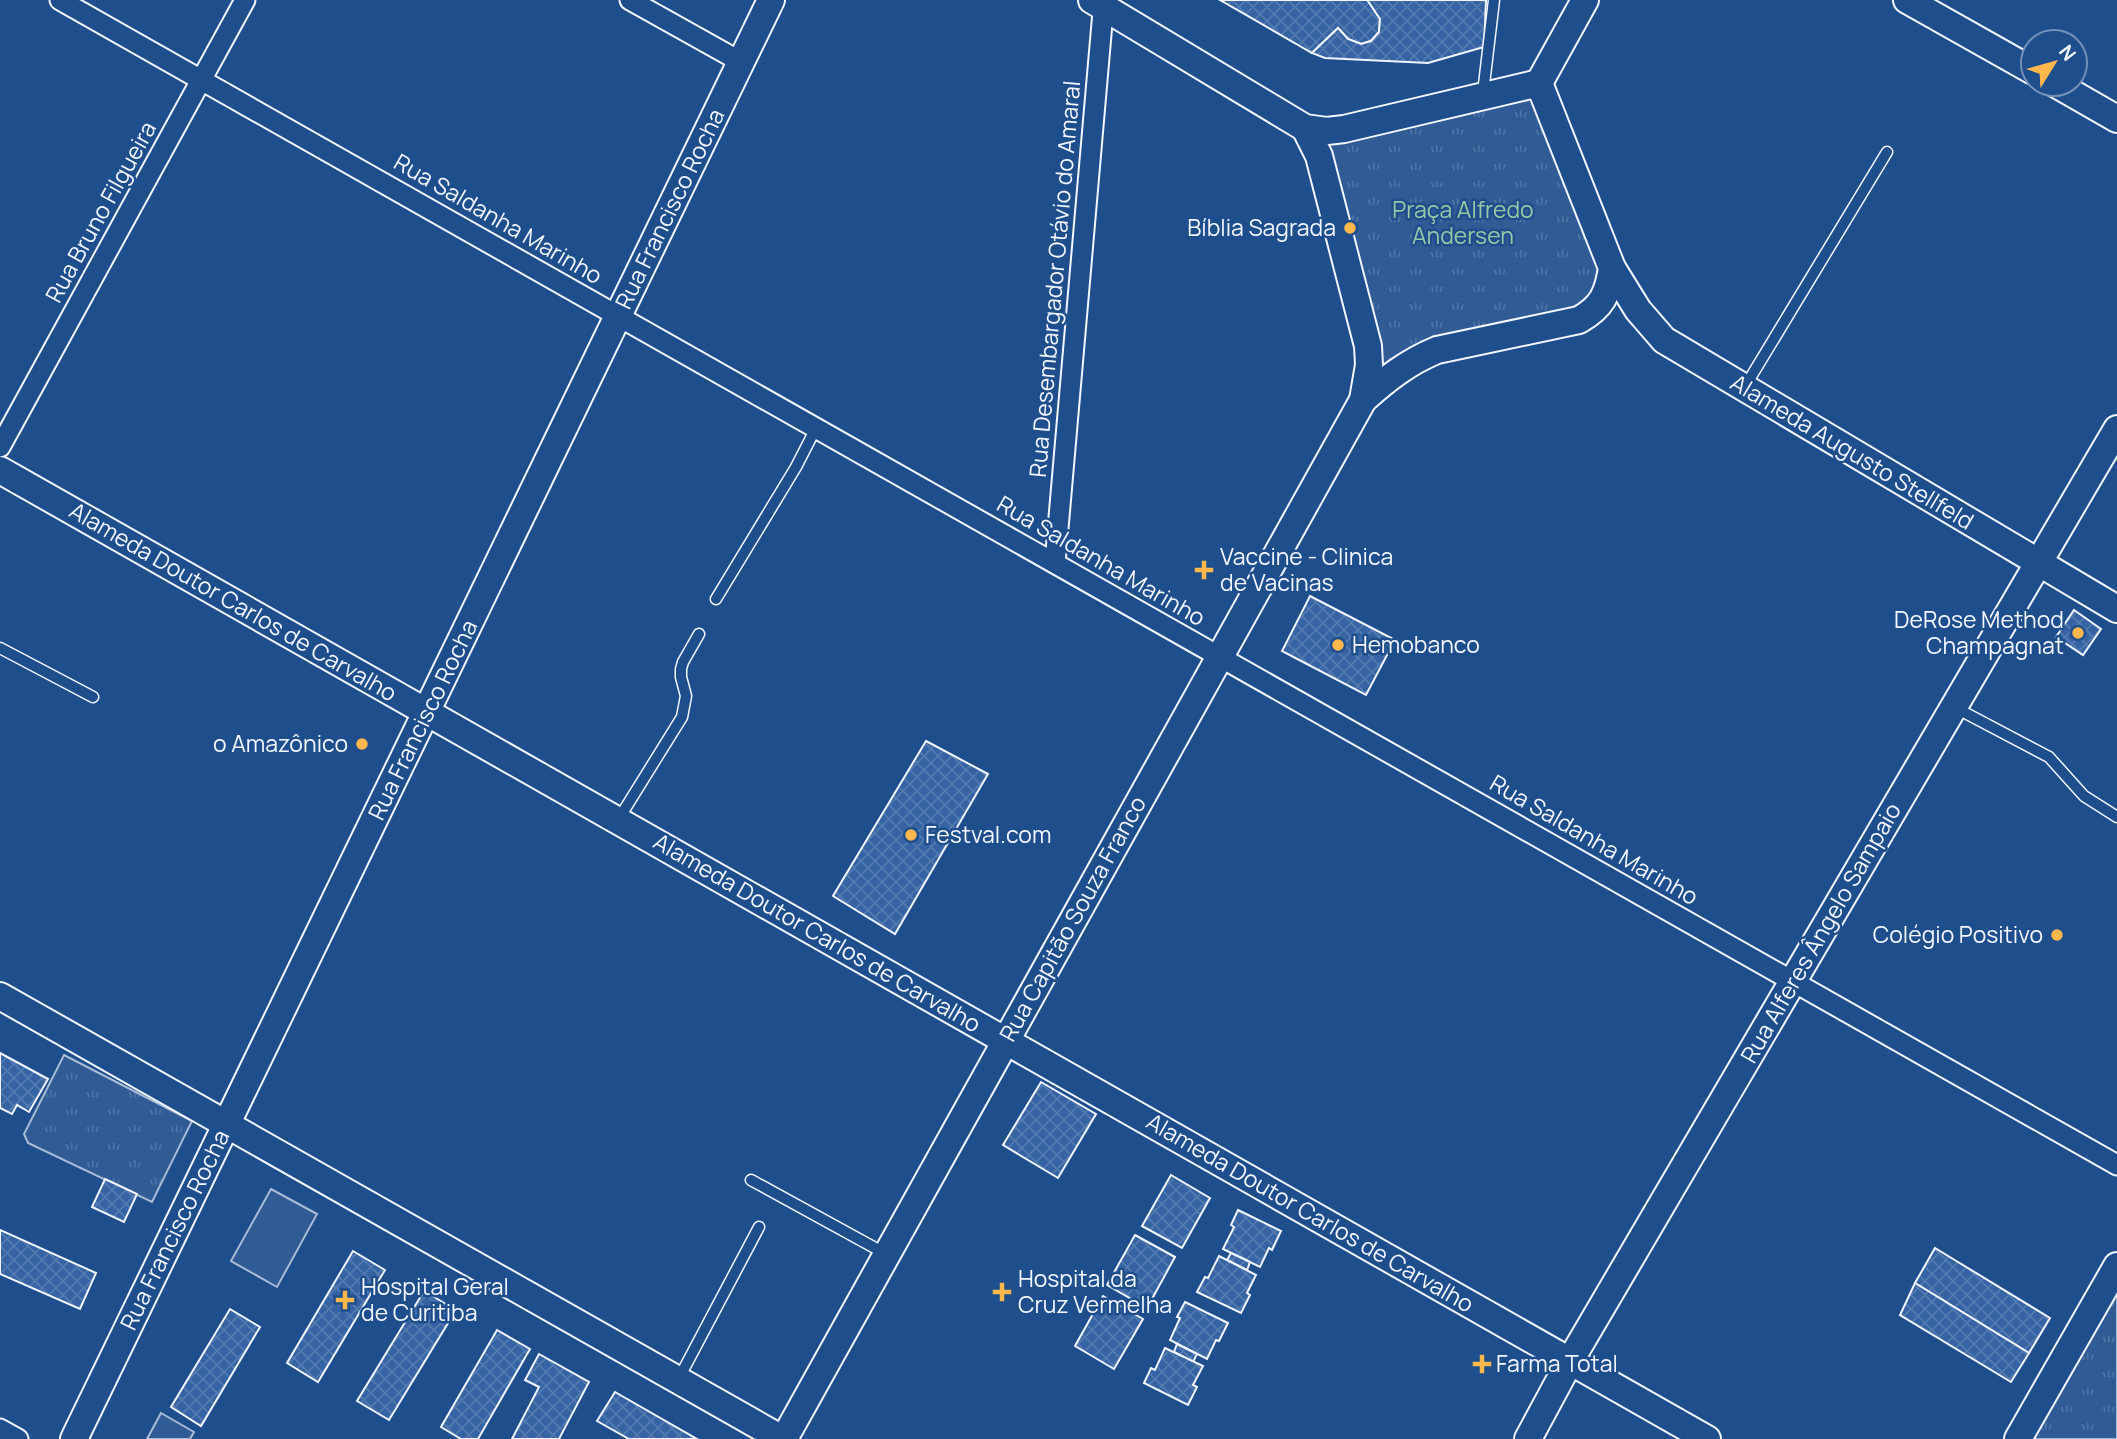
<svg xmlns="http://www.w3.org/2000/svg" width="2117" height="1439" viewBox="0 0 2117 1439" font-family="Manrope,sans-serif">
	<style>
		.grass { fill: url(#grass-tufts); stroke: #a8bbd7; stroke-width: 2 }
		.pitch { fill: #305b95; stroke: #a8bbd7; stroke-width: 2 }
		.building { fill: url(#building-cross-hatch); stroke: #f2f6ff; stroke-width: 2 }
		.lines { fill: none; stroke-linecap: round; stroke-linejoin: round }
		.lane-casing { stroke: #f2f6ff; stroke-width: 13 }
		.street-casing { stroke: #f2f6ff; stroke-width: 23 }
		.secondary-casing { stroke: #f2f6ff; stroke-width: 30 }
		.lane { stroke: #1f4e8c; stroke-width: 10 }
		.street { stroke: #1f4e8c; stroke-width: 19 }
		.secondary { stroke: #1f4e8c; stroke-width: 26 }
		.poi-dot { fill: #ffb74d; stroke: #1f4e8c; stroke-width: 2.5 }
		.labels { text-anchor: middle; stroke-width: 5; stroke-linejoin: round; paint-order: stroke }
		.street-label { font-size: 23px; fill: #f2f6ff; stroke: #1f4e8c }
		.park-label { font-size: 23px; fill: #97c8a6; stroke: #1f4e8c }
		.poi-label { font-size: 23px; fill: #f2f6ff; stroke: #1f4e8c; text-anchor: start }
	</style>
	<defs>
		<pattern id="grass-tufts" width="24" height="20" patternUnits="userSpaceOnUse" patternTransform="scale(1.75)"><rect width="24" height="20" fill="#305b95"/><path d="M3 7l-1-3M5 7V3M7 7l1-3M15 17l-1-3M17 17v-4M19 17l1-3" fill="none" stroke="#4e73a5"/></pattern>
		<pattern id="building-cross-hatch" width="8" height="8" patternUnits="userSpaceOnUse" patternTransform="scale(1.75)"><rect width="8" height="8" fill="#3563a3"/><path d="M0 0l8 8M0 8l8-8" fill="none" stroke="#537ab1"/></pattern>
	</defs>
	<rect width="100%" height="100%" fill="#1f4e8c"/>
	<g class="grass">
		<path d="M 1539,83 L 1612,268 L 1601,303 L 1367,382 L 1319,156 L 1327,131 Z"/>
		<path d="M 64,1055 L 192,1121 L 152,1202 L 28,1143 L 24,1134 Z"/>
		<path d="M 2117,1266 L 2117,1439 L 2018,1439 Z"/>
	</g>
	<g class="pitch">
		<path d="M 271,1189 L 317,1214 L 277,1287 L 231,1261 Z"/>
		<path d="M 161,1413 L 194,1432 L 190,1439 L 147,1439 Z"/>
	</g>
	<g class="building">
		<path d="M 1220,0 L 1369,0 L 1368,1 L 1380,19 L 1379,32 L 1371,41 L 1361,44 L 1348,39 L 1338,28 L 1312,53 Z"/>
		<path d="M 1369,0 L 1486,0 L 1484,47 L 1428,63 L 1325,58 L 1312,53 L 1338,28 L 1348,39 L 1361,44 L 1371,41 L 1379,32 L 1380,19 L 1368,1 Z"/>
		<path d="M 1310,596 L 1395,640 L 1366,695 L 1282,651 Z"/>
		<path d="M 2074,610 L 2101,629 L 2083,655 L 2056,637 Z"/>
		<path d="M 926,741 L 988,774 L 895,934 L 833,896 Z"/>
		<path d="M 0,1053 L 48,1079 L 29,1112 L 17,1105 L 12,1114 L 0,1108 Z"/>
		<path d="M 1041,1082 L 1096,1114 L 1058,1178 L 1003,1145 Z"/>
		<path d="M 1171,1175 L 1210,1198 L 1182,1248 L 1142,1226 Z"/>
		<path d="M 105,1179 L 137,1194 L 124,1222 L 92,1207 Z"/>
		<path d="M 1238,1210 L 1281,1231 L 1272,1250 L 1269,1248 L 1260,1267 L 1223,1249 L 1234,1227 L 1231,1225 Z"/>
		<path d="M 0,1230 L 96,1273 L 80,1309 L 0,1274 Z"/>
		<path d="M 1135,1235 L 1175,1257 L 1147,1308 L 1107,1285 Z"/>
		<path d="M 1935,1248 L 2050,1318 L 2029,1353 L 1915,1283 Z"/>
		<path d="M 353,1251 L 385,1270 L 318,1382 L 287,1363 Z"/>
		<path d="M 1231,1253 L 1250,1262 L 1247,1270 L 1227,1260 Z"/>
		<path d="M 1219,1256 L 1256,1275 L 1247,1293 L 1250,1295 L 1241,1313 L 1197,1292 L 1205,1277 L 1208,1278 Z"/>
		<path d="M 1915,1283 L 2029,1353 L 2011,1382 L 1900,1315 Z"/>
		<path d="M 424,1291 L 456,1310 L 389,1420 L 357,1401 Z"/>
		<path d="M 1103,1296 L 1143,1319 L 1114,1369 L 1075,1346 Z"/>
		<path d="M 1185,1302 L 1228,1323 L 1219,1341 L 1216,1340 L 1207,1359 L 1170,1340 L 1180,1318 L 1177,1317 Z"/>
		<path d="M 230,1309 L 260,1327 L 201,1426 L 171,1407 Z"/>
		<path d="M 497,1330 L 530,1349 L 478,1439 L 461,1439 L 441,1427 Z"/>
		<path d="M 1177,1344 L 1197,1354 L 1193,1362 L 1174,1352 Z"/>
		<path d="M 1165,1348 L 1203,1366 L 1193,1385 L 1197,1387 L 1188,1405 L 1144,1383 L 1151,1368 L 1155,1370 Z"/>
		<path d="M 539,1354 L 589,1382 L 559,1439 L 512,1439 L 539,1387 L 525,1380 Z"/>
		<path d="M 615,1392 L 697,1439 L 629,1439 L 597,1421 Z"/>
	</g>
	<g class="lines">
		<g class="lane-casing">
			<g id="lane">
				<path d="M 1483,93 L 1494,0"/>
				<path d="M 1746,385 L 1887,152"/>
				<path d="M 716,599 L 796,467 L 816,428"/>
				<path d="M 0,648 L 93,697"/>
				<path d="M 1954,707 L 2049,757 L 2084,796 L 2117,817"/>
				<path d="M 618,820 L 682,717 L 686,696 L 681,677 L 681,669 L 683,662 L 699,634"/>
				<path d="M 751,1180 L 886,1254"/>
				<path d="M 678,1380 L 759,1227"/>
			</g>
		</g>
		<g class="street-casing">
			<g id="street">
				<path d="M 60,0 L 2117,1165"/>
				<path d="M 630,0 L 741,62"/>
				<path d="M 0,447 L 245,0"/>
				<path d="M 1055,563 L 1104,0"/>
				<path d="M 0,1429 L 18,1439"/>
			</g>
		</g>
		<g class="secondary-casing">
			<g id="secondary">
				<path d="M 1092,0 L 1305,128 L 1327,131 L 1344,129 L 1539,83"/>
				<path d="M 1907,0 L 2033,71"/>
				<path d="M 1539,83 L 1585,0"/>
				<path d="M 2056,84 L 2117,119"/>
				<path d="M 1612,268 L 1638,310 L 1664,340 L 2117,609"/>
				<path d="M 1363,400 C 1386,379 1408,362 1437,350 L 1579,320 C 1602,307 1608,294 1612,268 L 1539,83"/>
				<path d="M 0,470 L 1707,1439"/>
				<path d="M 0,996 L 782,1439"/>
				<path d="M 74,1439 L 771,0"/>
				<path d="M 784,1439 L 1363,400 L 1369,365 L 1368,346 L 1319,156 L 1305,128"/>
				<path d="M 1528,1439 L 1570,1361 L 2117,429"/>
				<path d="M 2018,1439 L 2117,1266"/>
			</g>
		</g>
		<use href="#lane" class="lane"/>
		<use href="#street" class="street"/>
		<use href="#secondary" class="secondary"/>
	</g>
	<g class="poi-dot">
		<circle cx="1350" cy="228" r="7"/>
		<path d="M1200.5 559.5h7v7h7v7h-7v7h-7v-7h-7v-7h7z"/>
		<circle cx="2078" cy="633" r="7"/>
		<circle cx="1338" cy="645" r="7"/>
		<circle cx="362" cy="744" r="7"/>
		<circle cx="911" cy="835" r="7"/>
		<circle cx="2057" cy="935" r="7"/>
		<path d="M998.5 1281.5h7v7h7v7h-7v7h-7v-7h-7v-7h7z"/>
		<path d="M341.5 1289.5h7v7h7v7h-7v7h-7v-7h-7v-7h7z"/>
		<path d="M1478.5 1353.5h7v7h7v7h-7v7h-7v-7h-7v-7h7z"/>
	</g>
	<g class="labels">
		<g class="street-label">
			<text transform="translate(670 209) rotate(-64)" y="8">Rua Francisco Rocha</text>
			<text transform="translate(101 212) rotate(-61)" y="8">Rua Bruno Filgueira</text>
			<text transform="translate(498 219) rotate(30)" y="8">Rua Saldanha Marinho</text>
			<text transform="translate(1055 279) rotate(-85)" y="8">Rua Desembargador Otávio do Amaral</text>
			<text transform="translate(1852 452) rotate(31)" y="8">Alameda Augusto Stellfeld</text>
			<text transform="translate(1101 561) rotate(30)" y="8">Rua Saldanha Marinho</text>
			<text transform="translate(233 602) rotate(30)" y="8">Alameda Doutor Carlos de Carvalho</text>
			<text transform="translate(423 720) rotate(-64)" y="8">Rua Francisco Rocha</text>
			<text transform="translate(1594 840) rotate(30)" y="8">Rua Saldanha Marinho</text>
			<text transform="translate(1073 919) rotate(-61)" y="8">Rua Capitão Souza Franco</text>
			<text transform="translate(817 933) rotate(30)" y="8">Alameda Doutor Carlos de Carvalho</text>
			<text transform="translate(1821 933) rotate(-60)" y="8">Rua Alferes Ângelo Sampaio</text>
			<text transform="translate(1310 1213) rotate(30)" y="8">Alameda Doutor Carlos de Carvalho</text>
			<text transform="translate(175 1230) rotate(-64)" y="8">Rua Francisco Rocha</text>
		</g>
		<g class="park-label">
			<text x="1463" y="218">Praça Alfredo<tspan x="1463" dy="26">Andersen</tspan></text>
		</g>
		<g class="poi-label">
			<text x="1336" y="236" text-anchor="end">Bíblia Sagrada</text>
			<text x="1220" y="565">Vaccine - Clinica<tspan x="1220" dy="26">de Vacinas</tspan></text>
			<text x="2064" y="628" text-anchor="end">DeRose Method<tspan x="2064" dy="26">Champagnat</tspan></text>
			<text x="1352" y="653">Hemobanco</text>
			<text x="348" y="752" text-anchor="end">o Amazônico</text>
			<text x="925" y="843">Festval.com</text>
			<text x="2043" y="943" text-anchor="end">Colégio Positivo</text>
			<text x="1018" y="1287">Hospital da<tspan x="1018" dy="26">Cruz Vermelha</tspan></text>
			<text x="361" y="1295">Hospital Geral<tspan x="361" dy="26">de Curitiba</tspan></text>
			<text x="1496" y="1372">Farma Total</text>
		</g>
	</g>
	<g transform="translate(2054 63) rotate(53)"><circle r="33" fill="#1f4e8c" stroke="#7391ba" stroke-width="2"/>
	<path d="M0-5L12 26L0 18L-12 26Z" fill="#ffb74d"/>
	<text y="-10" font-size="19" font-weight="bold" text-anchor="middle" fill="#f2f6ff">N</text>
	</g>
</svg>
